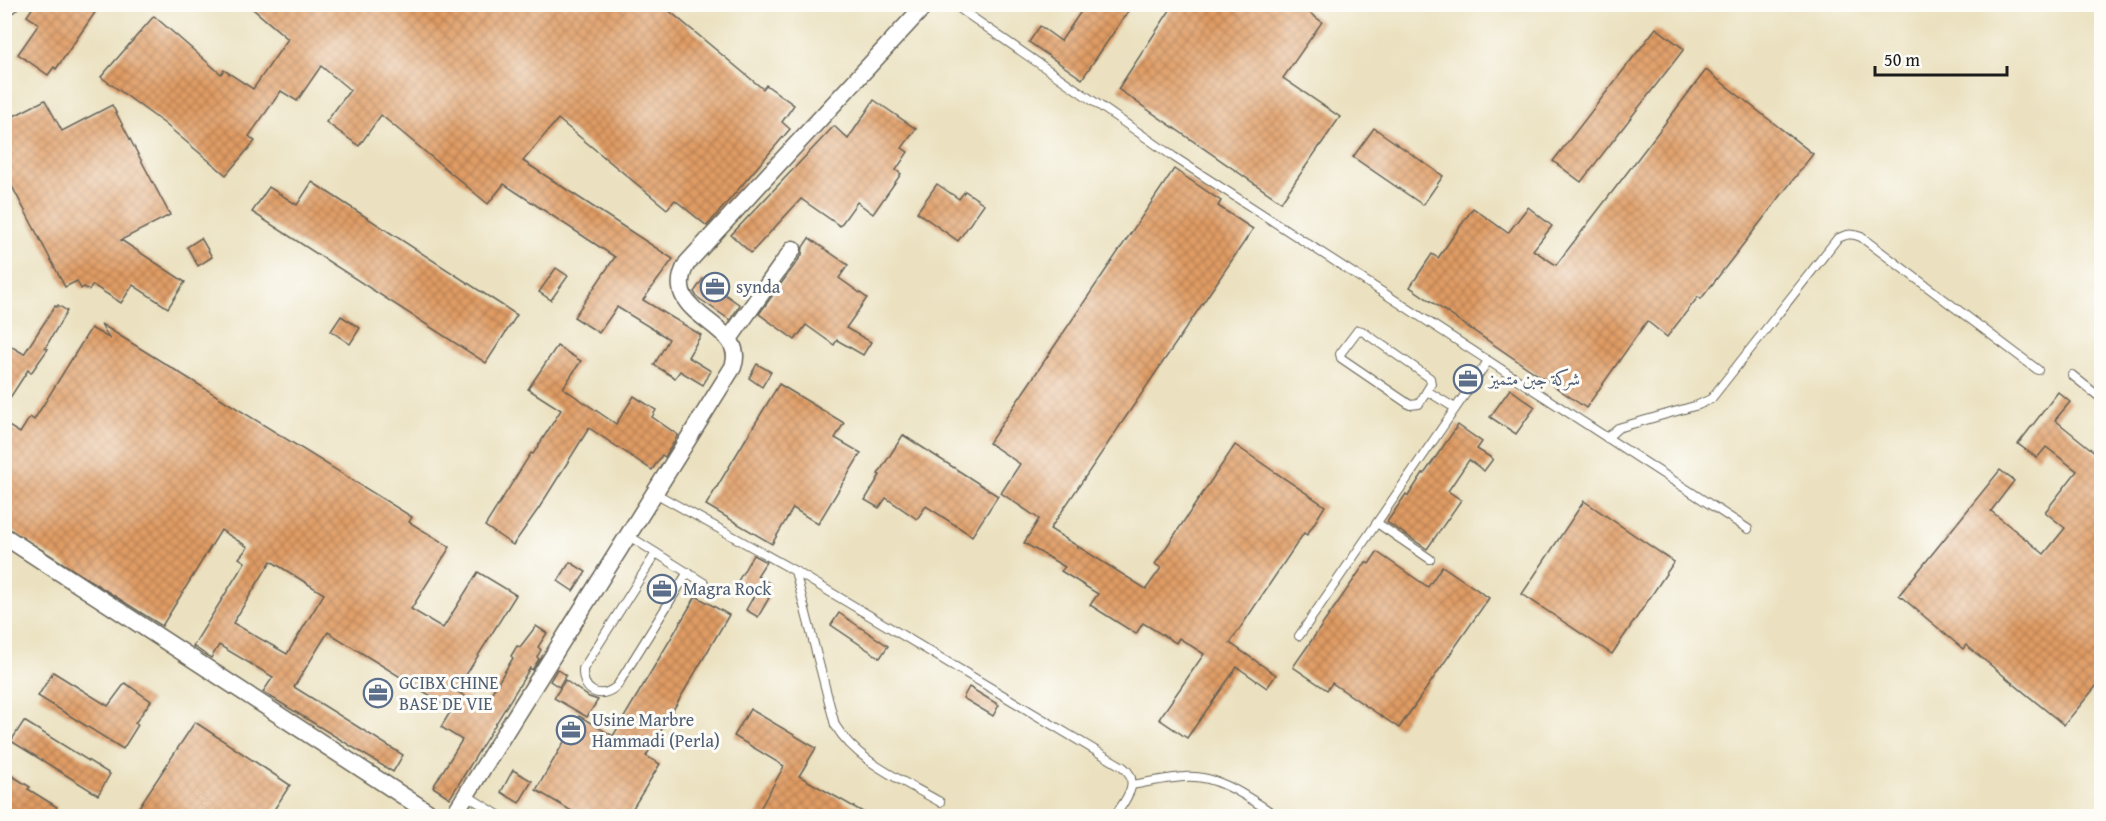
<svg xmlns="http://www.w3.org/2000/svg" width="2106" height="821" viewBox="0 0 2106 821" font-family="'Gentium Book Plus',Amiri,serif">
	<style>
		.building { fill: url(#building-cross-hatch); fill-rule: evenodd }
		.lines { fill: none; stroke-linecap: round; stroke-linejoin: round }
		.lane-casing { stroke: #646155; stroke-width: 10 }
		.street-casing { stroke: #646155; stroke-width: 19 }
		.lane { stroke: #fff; stroke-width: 8 }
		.street { stroke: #fff; stroke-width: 16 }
		.labels { text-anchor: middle; stroke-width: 6; stroke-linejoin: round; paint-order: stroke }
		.service-label { font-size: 18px; fill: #4e5e75; stroke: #fdfcf7; text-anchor: start }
	</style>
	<defs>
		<pattern id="building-cross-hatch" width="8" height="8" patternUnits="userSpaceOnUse" patternTransform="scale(1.5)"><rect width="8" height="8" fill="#e09c64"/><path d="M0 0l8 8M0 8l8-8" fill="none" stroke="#b57e52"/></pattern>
	</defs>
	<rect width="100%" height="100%" fill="#fdfcf7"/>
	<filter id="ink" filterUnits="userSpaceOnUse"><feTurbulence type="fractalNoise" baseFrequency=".0167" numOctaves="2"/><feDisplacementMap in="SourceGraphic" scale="12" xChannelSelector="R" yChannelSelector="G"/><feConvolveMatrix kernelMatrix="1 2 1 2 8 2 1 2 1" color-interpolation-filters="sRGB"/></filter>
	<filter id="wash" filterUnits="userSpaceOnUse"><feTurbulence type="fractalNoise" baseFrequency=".008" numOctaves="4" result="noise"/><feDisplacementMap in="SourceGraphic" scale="24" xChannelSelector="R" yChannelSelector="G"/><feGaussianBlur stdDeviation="1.35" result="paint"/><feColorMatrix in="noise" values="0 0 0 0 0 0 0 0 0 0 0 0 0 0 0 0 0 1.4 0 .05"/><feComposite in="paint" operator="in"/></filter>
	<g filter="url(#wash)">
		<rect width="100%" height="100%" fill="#ebe1c0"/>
		<g id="blocks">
			<g class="building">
				<path d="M 35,4 L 101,4 L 56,69 L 54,67 L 48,75 L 18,54 L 39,24 L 27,16 Z"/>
				<path d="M 247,4 L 661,4 L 763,89 L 766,85 L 794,105 L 782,122 L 790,129 L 707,226 L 675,200 L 667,209 L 558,119 L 523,161 L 673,259 L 643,300 L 701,335 L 688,357 L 711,371 L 703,385 L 680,371 L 675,378 L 654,365 L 669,339 L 617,307 L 599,333 L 574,317 L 615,257 L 504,184 L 488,204 L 381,115 L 359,146 L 326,122 L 350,90 L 321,66 L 297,101 L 281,91 L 249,136 L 255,141 L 226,175 L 165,124 L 101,77 L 154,16 L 221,74 L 224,70 L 253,89 L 288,39 Z"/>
				<path d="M 1086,4 L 1133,4 L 1082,79 L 1029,42 L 1040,26 L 1061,41 Z"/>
				<path d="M 1174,4 L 1297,4 L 1322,22 L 1283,78 L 1340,117 L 1281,202 L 1118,89 Z"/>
				<path d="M 1656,28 L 1684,49 L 1581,182 L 1553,161 Z"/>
				<path d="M 1706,70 L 1813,154 L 1701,299 L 1698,297 L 1667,337 L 1647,321 L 1586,408 L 1410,287 L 1432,254 L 1438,258 L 1473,208 L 1508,233 L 1528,207 L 1552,226 L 1533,250 L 1556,265 Z"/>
				<path d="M 45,100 L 62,131 L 112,105 L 170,215 L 121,240 L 185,282 L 168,308 L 133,285 L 121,303 L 93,285 L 89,290 L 84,287 L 81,289 L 77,281 L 65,287 L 4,171 L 4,121 Z"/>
				<path d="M 874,100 L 916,129 L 902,148 L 908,152 L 896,170 L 901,174 L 873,214 L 857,202 L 840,226 L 801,199 L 751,253 L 731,235 L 834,126 L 848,139 Z"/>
				<path d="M 1374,128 L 1443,176 L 1423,205 L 1353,157 Z"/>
				<path d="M 1174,169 L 1221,201 L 1218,206 L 1253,229 L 1050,529 L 1146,589 L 1161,568 L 1155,564 L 1235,445 L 1325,506 L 1307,535 L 1304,533 L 1230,643 L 1276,675 L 1267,688 L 1237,667 L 1187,738 L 1159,719 L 1204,654 L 1179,638 L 1176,643 L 1143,623 L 1136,634 L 1090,605 L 1098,594 L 1061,571 L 1065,567 L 1024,543 L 1039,519 L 1001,493 L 1020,464 L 989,443 Z"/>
				<path d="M 312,182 L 517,315 L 486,363 L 252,212 L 269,187 L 297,205 Z"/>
				<path d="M 937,184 L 959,199 L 965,191 L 984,204 L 958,241 L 917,212 Z"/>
				<path d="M 201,238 L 212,257 L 198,266 L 187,247 Z"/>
				<path d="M 809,238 L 848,265 L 839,278 L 867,298 L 846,328 L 871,342 L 863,355 L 837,340 L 834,345 L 806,325 L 795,340 L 759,314 L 802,255 L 803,247 Z"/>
				<path d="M 556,268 L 568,276 L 551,300 L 539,292 Z"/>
				<path d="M 703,279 L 740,305 L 730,320 L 697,297 L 694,292 Z"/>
				<path d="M 58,305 L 67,311 L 45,348 L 48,349 L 31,373 L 28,370 L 4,407 L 4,342 L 24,354 L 55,306 L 57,307 Z"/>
				<path d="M 341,316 L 360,328 L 350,344 L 331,331 Z"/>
				<path d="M 101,324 L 412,517 L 409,522 L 450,547 L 411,609 L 443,628 L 478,572 L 516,595 L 456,691 L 483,707 L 513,658 L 511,656 L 517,646 L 520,647 L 536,626 L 547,633 L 538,647 L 541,650 L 537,657 L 539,659 L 532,670 L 530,668 L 450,798 L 433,787 L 462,740 L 441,727 L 452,709 L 328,632 L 294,687 L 403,755 L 393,772 L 263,692 L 273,677 L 219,645 L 211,658 L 193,646 L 245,562 L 239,558 L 248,547 L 221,530 L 162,626 L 4,526 L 4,423 L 20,433 L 30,417 L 34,420 L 91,328 L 109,338 ZM 271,561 L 324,594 L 287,654 L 233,623 Z"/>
				<path d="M 557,346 L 581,361 L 563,388 L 616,424 L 634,396 L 656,410 L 652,417 L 678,435 L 665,457 L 662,455 L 652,470 L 589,428 L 539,508 L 513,545 L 485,526 L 531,453 L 533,454 L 561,410 L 528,389 Z"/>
				<path d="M 757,364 L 771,372 L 762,387 L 749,378 Z"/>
				<path d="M 779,384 L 844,423 L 835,438 L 861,453 L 818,524 L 793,508 L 772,544 L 706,505 Z"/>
				<path d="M 1510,389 L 1535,407 L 1516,434 L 1490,417 Z"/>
				<path d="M 2058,392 L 2070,402 L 2055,420 L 2102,458 L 2102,679 L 2064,725 L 1966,645 L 1963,649 L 1899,595 L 2000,470 L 2014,481 L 1991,511 L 2044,554 L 2065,528 L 2045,512 L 2077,471 L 2046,447 L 2037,458 L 2018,444 Z"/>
				<path d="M 1458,425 L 1482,442 L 1477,449 L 1493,459 L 1484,471 L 1469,460 L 1448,491 L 1461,500 L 1427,549 L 1387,522 L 1406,494 L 1408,496 L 1423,473 L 1424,474 Z"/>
				<path d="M 903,435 L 998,496 L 972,536 L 926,506 L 917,519 L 886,498 L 879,508 L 865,500 L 880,475 L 878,474 Z"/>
				<path d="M 1584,501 L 1674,562 L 1612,654 L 1522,594 Z"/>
				<path d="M 1377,552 L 1428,587 L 1442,566 L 1489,598 L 1399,728 L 1332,683 L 1327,690 L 1293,667 L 1366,562 L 1369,564 Z"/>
				<path d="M 753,555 L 766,562 L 757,576 L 771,584 L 764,595 L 769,598 L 758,617 L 746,610 L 756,592 L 738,581 Z"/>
				<path d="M 570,562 L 586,572 L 573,591 L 558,581 Z"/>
				<path d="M 696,596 L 729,615 L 646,756 L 660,764 L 628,816 L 580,816 L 536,790 L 579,716 L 613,736 Z"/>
				<path d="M 839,613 L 888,646 L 880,658 L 831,625 Z"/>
				<path d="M 557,669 L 566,675 L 559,687 L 550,681 Z"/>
				<path d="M 53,672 L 108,706 L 125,683 L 151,701 L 135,723 L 138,725 L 123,749 L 38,696 Z"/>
				<path d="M 565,680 L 589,697 L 598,700 L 587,717 L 554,698 Z"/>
				<path d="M 969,687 L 999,705 L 993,716 L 963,698 Z"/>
				<path d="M 750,709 L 816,748 L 799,776 L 870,816 L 756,816 L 784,766 L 734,736 Z"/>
				<path d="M 24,721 L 110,774 L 98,795 L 11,741 Z"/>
				<path d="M 195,722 L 290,785 L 270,816 L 133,816 Z"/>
				<path d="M 513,770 L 532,781 L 519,803 L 501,792 Z"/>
				<path d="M 11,775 L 30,787 L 28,789 L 57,807 L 51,816 L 4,816 L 4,785 Z"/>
			</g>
		</g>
	</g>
	<g filter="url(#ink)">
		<use href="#blocks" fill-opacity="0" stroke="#646155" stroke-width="1.5"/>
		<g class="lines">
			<g class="lane-casing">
				<g id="lane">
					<path d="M 953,4 L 1174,157 L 1748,529"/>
					<path d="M 1358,330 L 1362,331 L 1430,378 L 1431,384 L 1419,404 L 1410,405 L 1341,358 L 1340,354 Z"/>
					<path d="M 2072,375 L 2102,399"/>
					<path d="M 1427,391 L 1455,408"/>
					<path d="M 1607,438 L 1618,428 L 1698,405 L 1711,399 L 1837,239 C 1846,234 1851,233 1861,237 L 2038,370"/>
					<path d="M 655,493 L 795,571 L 1123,767 C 1142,782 1125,800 1115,816"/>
					<path d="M 1377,523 L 1430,559"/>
					<path d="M 629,536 L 704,583"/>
					<path d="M 656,553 L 583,669 C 582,691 599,701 617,686 L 688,572"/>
					<path d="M 795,571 L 835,725 C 857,762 904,781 940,802"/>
					<path d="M 1299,636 L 1488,361"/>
					<path d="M 1132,785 C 1149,782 1167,778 1184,777 C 1219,774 1250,799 1277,816"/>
					<path d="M 466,795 L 500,816"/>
				</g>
			</g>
			<g class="street-casing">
				<g id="street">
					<path d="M 4,7 L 10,4"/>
					<path d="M 729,339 L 793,249"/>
					<path d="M 4,536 L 434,816"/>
					<path d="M 453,816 L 733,367 C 750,322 656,317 687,263 L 926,4"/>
				</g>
			</g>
			<use href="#lane" class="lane"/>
			<use href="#street" class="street"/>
		</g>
	</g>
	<defs>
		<g id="office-ring" transform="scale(1.5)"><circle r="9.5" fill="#fdfcf7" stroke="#5c6f8a" stroke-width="1.5"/><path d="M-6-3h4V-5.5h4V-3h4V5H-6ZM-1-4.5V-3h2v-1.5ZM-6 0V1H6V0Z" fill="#5c6f8a"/></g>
	</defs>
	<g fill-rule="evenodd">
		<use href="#office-ring" x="715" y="287"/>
		<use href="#office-ring" x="1468" y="379"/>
		<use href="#office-ring" x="662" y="589"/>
		<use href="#office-ring" x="378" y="693"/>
		<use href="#office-ring" x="571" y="730"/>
	</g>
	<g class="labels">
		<g class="service-label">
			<text x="736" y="293">synda</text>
			<text x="1489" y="385">شركة جبن متميز</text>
			<text x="683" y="595">Magra Rock</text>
			<text x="399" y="689">GCIBX CHINE<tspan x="399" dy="21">BASE DE VIE</tspan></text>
			<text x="592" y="726">Usine Marbre<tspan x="592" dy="21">Hammadi (Perla)</tspan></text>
		</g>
	</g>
	<rect width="2106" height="821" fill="none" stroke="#fdfcf7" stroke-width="24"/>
	<path d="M1875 66v9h132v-9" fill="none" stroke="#1c1c1c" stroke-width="3"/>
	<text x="1884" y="66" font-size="18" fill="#1c1c1c" stroke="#fdfcf7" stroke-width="4.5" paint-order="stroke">50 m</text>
</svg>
